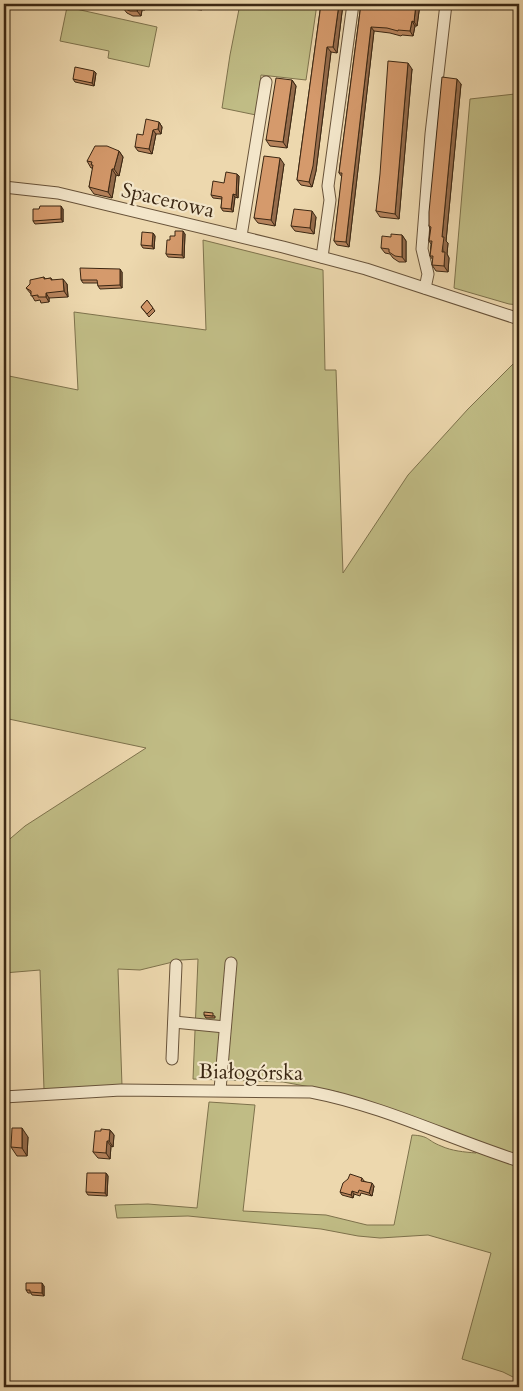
<svg xmlns="http://www.w3.org/2000/svg" width="523" height="1391" viewBox="0 0 523 1391" font-family="Cardo,serif">
	<style>
		.green { fill: #c0bc85; stroke: #7e724c }
		.lines { fill: none; stroke-linecap: round; stroke-linejoin: round }
		.minor-casing { stroke: #68533a; stroke-width: 13 }
		.minor { stroke: #f3e6ca; stroke-width: 11 }
		.wall { fill: #b7845d; stroke: #3b2713 }
		.shaded-wall { fill: #956c4c; stroke: #3b2713 }
		.building { fill: #d59a6c; stroke: #3b2713 }
		.labels { text-anchor: middle; stroke-width: 4.5; stroke-linejoin: round; paint-order: stroke }
		.street-label { font-size: 21px; fill: #3b2713; stroke: #f3e6ca }
	</style>
	<rect width="100%" height="100%" fill="#edd8ae"/>
	<filter id="stains"><feTurbulence type="fractalNoise" baseFrequency=".004" numOctaves="4"/><feColorMatrix values="0 0 0 0 .2 0 0 0 0 .09 0 0 0 0 .02 0 0 0 .5 -.17"/></filter>
	<radialGradient id="worn" r=".72"><stop offset=".6" stop-color="#630" stop-opacity="0"/><stop offset="1" stop-color="#630" stop-opacity=".3"/></radialGradient>
	<g class="green">
		<path d="M 240,4 L 317,4 L 306,80 L 261,75 L 256,115 L 222,108 L 230,55 Z"/>
		<path d="M 67,7 L 157,27 L 149,67 L 108,58 L 109,51 L 60,41 Z"/>
		<path d="M 514,56 L 519,56 L 519,305 L 509,304 L 454,288 L 470,99 L 515,94 Z"/>
		<path d="M 203,240 L 323,270 L 325,370 L 336,370 L 343,573 L 408,475 L 468,409 L 519,358 L 519,1380 L 503,1372 L 462,1359 L 491,1253 L 428,1235 L 380,1238 L 358,1236 L 321,1229 L 188,1216 L 117,1218 L 115,1205 L 148,1204 L 197,1208 L 209,1102 L 255,1105 L 243,1211 L 326,1215 L 367,1225 L 394,1225 L 412,1135 C 430,1136 426,1140 441,1146 C 452,1151 464,1152 476,1153 L 478,1144 L 338,1092 L 283,1082 L 193,1079 L 198,959 L 181,960 L 140,970 L 118,969 L 122,1086 L 44,1090 L 40,970 L 4,973 L 4,844 L 25,826 L 146,748 L 4,718 L 4,375 L 78,390 L 74,312 L 206,330 Z"/>
	</g>
	<g class="lines">
		<g class="minor-casing">
			<g id="minor">
				<path d="M 4,187 L 58,193 L 283,247 L 366,269 L 519,319"/>
				<path d="M 241,236 L 266,82"/>
				<path d="M 322,257 L 330,200 L 328,186 L 353,4"/>
				<path d="M 425,288 L 428,274 L 422,249 L 431,134 L 446,4"/>
				<path d="M 174,1022 L 225,1027"/>
				<path d="M 172,1059 L 176,965"/>
				<path d="M 220,1090 L 231,963"/>
				<path d="M 4,1097 L 121,1090 L 311,1092 C 384,1106 450,1139 519,1161"/>
			</g>
		</g>
		<use href="#minor" class="minor"/>
	</g>
	<g class="wall">
		<path d="M 110,4 L 146,4 L 145,10 L 142,10 L 141,16 L 133,16 L 127,13 L 123,8 L 123,6 Z"/>
		<path d="M 189,4 L 203,4 L 202,10 L 191,9 L 189,6 Z"/>
		<path d="M 321,4 L 343,4 L 337,53 L 331,52 L 316,171 L 312,187 L 301,185 L 297,180 Z"/>
		<path d="M 361,4 L 420,4 L 417,26 L 415,26 L 413,36 L 402,35 L 401,36 L 390,33 L 374,31 L 349,247 L 337,245 L 334,241 L 342,177 L 339,173 Z"/>
		<path d="M 412,69 L 399,219 L 380,217 L 376,211 Z"/>
		<path d="M 96,73 L 94,86 L 75,82 L 73,79 Z"/>
		<path d="M 292,80 L 296,86 L 287,148 L 270,146 L 266,140 Z"/>
		<path d="M 461,84 L 446,241 L 448,243 L 447,254 L 449,258 L 448,272 L 436,271 L 432,265 L 433,260 L 430,256 L 431,244 L 429,241 L 430,229 L 429,226 Z"/>
		<path d="M 159,122 L 162,127 L 161,134 L 156,134 L 152,154 L 138,151 L 135,147 L 143,135 Z"/>
		<path d="M 119,151 L 123,157 L 119,176 L 116,175 L 112,198 L 94,194 L 89,187 L 93,168 L 91,168 L 87,161 Z"/>
		<path d="M 284,164 L 275,226 L 258,223 L 254,218 Z"/>
		<path d="M 237,174 L 239,176 L 238,198 L 235,197 L 233,212 L 223,211 L 221,208 L 222,199 L 213,198 L 211,195 L 224,183 Z"/>
		<path d="M 146,194 L 144,201 L 135,199 L 133,196 Z"/>
		<path d="M 63,209 L 63,222 L 35,224 L 33,221 Z"/>
		<path d="M 316,217 L 314,234 L 295,231 L 291,226 Z"/>
		<path d="M 153,233 L 155,236 L 154,249 L 143,248 L 141,245 Z"/>
		<path d="M 185,234 L 184,258 L 168,257 L 166,254 L 170,240 L 175,236 Z"/>
		<path d="M 402,235 L 406,241 L 406,262 L 399,262 L 393,258 L 390,254 L 385,253 L 381,248 L 391,237 Z"/>
		<path d="M 122,272 L 122,288 L 100,289 L 98,286 L 98,283 L 83,283 L 81,280 Z"/>
		<path d="M 44,277 L 45,279 L 51,278 L 52,280 L 67,284 L 68,297 L 49,298 L 49,302 L 41,303 L 40,300 L 35,301 L 31,294 L 26,288 Z"/>
		<path d="M 147,300 L 155,311 L 149,317 L 141,307 Z"/>
		<path d="M 204,1015 L 215,1016 L 215,1018 L 206,1018 Z"/>
		<path d="M 110,1130 L 114,1135 L 113,1147 L 111,1146 L 110,1159 L 98,1158 L 93,1152 L 101,1131 Z"/>
		<path d="M 28,1137 L 27,1156 L 17,1156 L 11,1147 Z"/>
		<path d="M 106,1173 L 108,1176 L 107,1196 L 88,1195 L 86,1192 Z"/>
		<path d="M 362,1178 L 364,1181 L 374,1186 L 372,1196 L 361,1193 L 360,1196 L 354,1194 L 353,1198 L 342,1195 L 340,1192 Z"/>
		<path d="M 44,1286 L 44,1296 L 32,1295 L 31,1293 L 28,1293 L 26,1290 Z"/>
		<path d="M 4,1289 L 8,1295 L 9,1307 L 7,1307 L 7,1312 L 4,1312 Z"/>
	</g>
	<g class="shaded-wall">
		<path d="M 141,4 L 146,4 L 145,10 L 141,5 Z"/>
		<path d="M 201,4 L 203,4 L 202,10 L 200,7 Z"/>
		<path d="M 339,4 L 343,4 L 337,53 L 333,47 Z"/>
		<path d="M 416,4 L 420,4 L 417,26 L 414,22 Z"/>
		<path d="M 139,5 L 142,10 L 141,16 L 137,11 Z"/>
		<path d="M 412,21 L 415,26 L 413,36 L 410,31 Z"/>
		<path d="M 371,27 L 374,31 L 349,247 L 346,242 Z"/>
		<path d="M 327,47 L 331,52 L 316,171 L 312,187 L 309,182 Z"/>
		<path d="M 408,63 L 412,69 L 399,219 L 395,214 Z"/>
		<path d="M 94,71 L 96,73 L 94,86 L 92,83 Z"/>
		<path d="M 457,79 L 461,84 L 446,241 L 448,243 L 447,254 L 449,258 L 448,272 L 444,266 L 442,237 Z"/>
		<path d="M 292,80 L 296,86 L 287,148 L 283,142 Z"/>
		<path d="M 159,122 L 162,127 L 161,134 L 158,129 Z"/>
		<path d="M 153,130 L 156,134 L 152,154 L 149,149 Z"/>
		<path d="M 119,151 L 123,157 L 119,176 L 114,169 Z"/>
		<path d="M 280,158 L 284,164 L 275,226 L 271,220 Z"/>
		<path d="M 112,169 L 116,175 L 112,198 L 108,192 Z"/>
		<path d="M 237,174 L 239,176 L 238,198 L 236,195 Z"/>
		<path d="M 144,191 L 146,194 L 144,201 L 142,198 Z"/>
		<path d="M 233,194 L 235,197 L 233,212 L 231,209 Z"/>
		<path d="M 61,206 L 63,209 L 63,222 L 61,219 Z"/>
		<path d="M 4,207 L 6,210 L 6,238 L 4,235 Z"/>
		<path d="M 312,211 L 316,217 L 314,234 L 310,228 Z"/>
		<path d="M 183,231 L 185,234 L 184,258 L 182,255 Z"/>
		<path d="M 153,233 L 155,236 L 154,249 L 152,246 Z"/>
		<path d="M 402,235 L 406,241 L 406,262 L 402,257 Z"/>
		<path d="M 120,269 L 122,272 L 122,288 L 120,285 Z"/>
		<path d="M 63,279 L 67,284 L 68,297 L 64,291 Z"/>
		<path d="M 46,293 L 49,298 L 49,302 L 46,297 Z"/>
		<path d="M 22,1128 L 28,1137 L 27,1156 L 22,1148 Z"/>
		<path d="M 110,1130 L 114,1135 L 113,1147 L 109,1141 Z"/>
		<path d="M 107,1141 L 111,1146 L 110,1159 L 106,1153 Z"/>
		<path d="M 106,1173 L 108,1176 L 107,1196 L 105,1193 Z"/>
		<path d="M 372,1183 L 374,1186 L 372,1196 L 369,1193 Z"/>
		<path d="M 352,1191 L 354,1194 L 353,1198 L 351,1195 Z"/>
		<path d="M 42,1283 L 44,1286 L 44,1296 L 42,1293 Z"/>
		<path d="M 4,1289 L 8,1295 L 9,1307 L 4,1300 Z"/>
		<path d="M 4,1303 L 7,1307 L 7,1312 L 4,1308 Z"/>
	</g>
	<g class="building">
		<path d="M 124,4 L 141,4 L 141,5 L 139,5 L 137,11 L 130,11 L 123,8 Z"/>
		<path d="M 189,4 L 201,4 L 200,7 L 189,6 Z"/>
		<path d="M 321,4 L 339,4 L 333,47 L 327,47 L 313,166 L 309,182 L 297,180 Z"/>
		<path d="M 361,4 L 416,4 L 414,22 L 412,21 L 410,31 L 398,30 L 398,31 L 387,28 L 371,27 L 346,242 L 334,241 L 342,173 L 339,173 Z"/>
		<path d="M 388,61 L 408,63 L 395,214 L 376,211 L 380,174 Z"/>
		<path d="M 75,67 L 94,71 L 92,83 L 73,79 Z"/>
		<path d="M 442,77 L 457,79 L 442,237 L 444,237 L 442,252 L 445,252 L 444,266 L 432,265 L 433,256 L 430,256 L 432,241 L 429,241 L 431,227 L 429,226 L 429,212 Z"/>
		<path d="M 276,78 L 292,80 L 283,142 L 266,140 Z"/>
		<path d="M 146,119 L 159,122 L 158,129 L 153,130 L 149,149 L 135,147 L 137,134 L 143,135 Z"/>
		<path d="M 95,146 L 107,146 L 119,151 L 114,169 L 112,169 L 108,192 L 89,187 L 93,165 L 91,165 L 92,162 L 87,161 Z"/>
		<path d="M 264,156 L 280,158 L 271,220 L 254,218 Z"/>
		<path d="M 226,172 L 237,174 L 236,195 L 233,194 L 231,209 L 221,208 L 222,197 L 211,195 L 213,181 L 224,183 Z"/>
		<path d="M 134,189 L 144,191 L 142,198 L 133,196 Z"/>
		<path d="M 40,206 L 61,206 L 61,219 L 33,221 L 33,209 L 39,209 Z"/>
		<path d="M 294,209 L 312,211 L 310,228 L 291,226 Z"/>
		<path d="M 175,231 L 183,231 L 182,255 L 166,254 L 167,240 L 170,240 L 170,236 L 175,236 Z"/>
		<path d="M 142,232 L 153,233 L 152,246 L 141,245 Z"/>
		<path d="M 391,234 L 402,235 L 402,257 L 395,256 L 389,252 L 389,249 L 381,248 L 382,236 L 391,237 Z"/>
		<path d="M 80,268 L 120,269 L 120,285 L 98,286 L 97,280 L 81,280 Z"/>
		<path d="M 44,277 L 44,279 L 51,278 L 51,280 L 63,279 L 64,291 L 46,293 L 46,297 L 38,297 L 38,295 L 31,296 L 31,291 L 26,288 L 30,284 L 30,280 Z"/>
		<path d="M 147,300 L 153,308 L 147,314 L 141,307 Z"/>
		<path d="M 204,1012 L 213,1013 L 213,1016 L 204,1015 Z"/>
		<path d="M 12,1128 L 22,1128 L 22,1148 L 11,1147 Z"/>
		<path d="M 101,1129 L 110,1130 L 109,1141 L 107,1141 L 106,1153 L 93,1152 L 95,1131 L 101,1131 Z"/>
		<path d="M 87,1173 L 106,1173 L 105,1193 L 86,1192 Z"/>
		<path d="M 350,1174 L 362,1178 L 361,1181 L 372,1183 L 369,1193 L 359,1190 L 358,1193 L 352,1191 L 351,1195 L 340,1192 L 343,1183 L 348,1179 Z"/>
		<path d="M 26,1283 L 42,1283 L 42,1293 L 30,1292 L 30,1290 L 26,1290 Z"/>
	</g>
	<g class="labels">
		<g class="street-label">
			<text transform="translate(168 200) rotate(13)" y="7">Spacerowa</text>
			<text transform="translate(251 1072) rotate(1)" y="7">Białogórska</text>
		</g>
	</g>
	<rect width="523" height="1391" fill="none" stroke="#edd8ae" stroke-width="20"/>
	<rect x="5" y="5" width="513" height="1381" fill="none" stroke="#3b2713" stroke-width="2.5"/>
	<rect x="10" y="10" width="503" height="1371" fill="none" stroke="#3b2713"/>
	<rect width="100%" height="100%" filter="url(#stains)"/>
	<rect width="100%" height="100%" fill="url(#worn)"/>
</svg>
